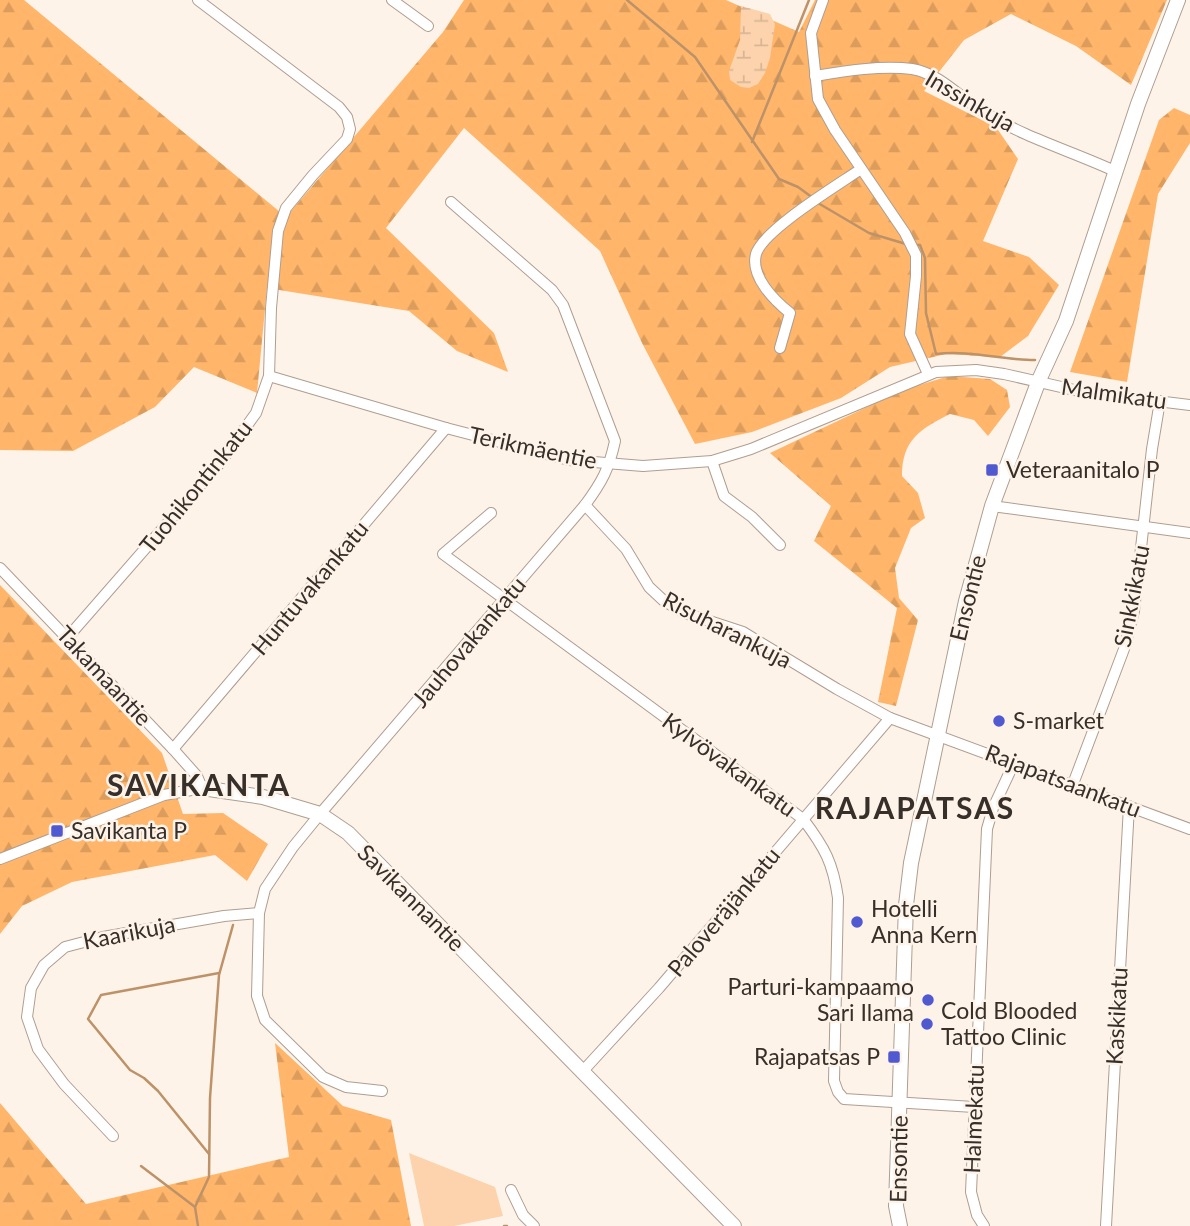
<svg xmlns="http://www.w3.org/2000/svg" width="1190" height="1226" viewBox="0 0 1190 1226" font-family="Lato,sans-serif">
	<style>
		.grass { fill: #fcd3ac }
		.forest { fill: url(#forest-firs) }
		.wetland { fill: url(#wetland-marsh) }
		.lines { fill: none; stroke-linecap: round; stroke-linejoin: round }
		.stream { stroke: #bd9268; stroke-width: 2.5 }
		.street-casing { stroke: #af9e8f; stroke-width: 12 }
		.secondary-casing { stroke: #af9e8f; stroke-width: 16 }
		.street { stroke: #fff; stroke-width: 10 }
		.secondary { stroke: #fff; stroke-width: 14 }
		.poi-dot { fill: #5059d0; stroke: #fef3e9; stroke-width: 2.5 }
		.labels { text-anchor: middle; stroke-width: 5; stroke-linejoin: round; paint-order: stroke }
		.street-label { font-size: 23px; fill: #37302a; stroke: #fef3e9 }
		.poi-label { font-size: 23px; fill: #37302a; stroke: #fef3e9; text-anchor: start }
		.district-label { font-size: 30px; font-weight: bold; letter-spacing: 2px; fill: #37302a; stroke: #fef3e9 }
	</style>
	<defs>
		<pattern id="forest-firs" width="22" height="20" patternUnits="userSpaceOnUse" patternTransform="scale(1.75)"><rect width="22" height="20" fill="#ffb56a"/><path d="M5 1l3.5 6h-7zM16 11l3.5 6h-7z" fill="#db9c5c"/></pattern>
		<pattern id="wetland-marsh" width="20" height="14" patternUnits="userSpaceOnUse" patternTransform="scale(1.75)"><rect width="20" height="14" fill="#fcd3ac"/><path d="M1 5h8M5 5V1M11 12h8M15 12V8" fill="none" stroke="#d9b594"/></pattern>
	</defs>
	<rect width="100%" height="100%" fill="#fef3e9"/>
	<path class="grass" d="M 409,1153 L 495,1187 L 503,1216 L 454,1226 L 424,1226 Z"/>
	<g class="forest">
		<path d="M 0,0 L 24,0 L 286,217 L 443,32 L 464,0 L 726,0 L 799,32 L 815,0 L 1167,0 L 1131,85 L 1076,46 L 1011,14 L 964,40 L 924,91 L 996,127 L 1018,159 L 983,241 L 1029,257 L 1059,285 L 1028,336 L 1000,357 L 946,354 L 890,367 L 841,398 L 752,432 L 695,444 L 642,343 L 600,251 L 464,128 L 386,228 L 494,333 L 508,372 L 457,351 L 409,311 L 267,288 L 257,393 L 194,367 L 155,407 L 73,451 L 0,450 Z"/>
		<path d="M 1174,108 L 1190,115 L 1190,143 L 1158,194 L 1127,382 L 1070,372 L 1159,120 Z"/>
		<path d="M 949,376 L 990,379 L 1007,390 L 1010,407 L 988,436 L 974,420 L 950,414 C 920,429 902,440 902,476 L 918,493 L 925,518 L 911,528 L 895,568 L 899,598 L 918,620 L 896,706 L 878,702 L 897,608 L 814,541 L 831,506 L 770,453 L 903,390 Z"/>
		<path d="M 0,585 L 162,753 L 183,814 L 223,813 L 268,844 L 247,881 L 215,855 L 72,882 L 22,906 L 0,934 Z"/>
		<path d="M 275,1043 L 343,1106 L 391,1120 L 411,1226 L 0,1226 L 0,1103 L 86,1204 L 289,1157 Z"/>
	</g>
	<path class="wetland" d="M 741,6 L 770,14 L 775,24 L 770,58 L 765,73 L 758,84 L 749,88 L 741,87 L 730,80 L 729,71 L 740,40 Z"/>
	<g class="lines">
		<g class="stream">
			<path d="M 627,0 L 695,57 L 779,179 L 798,187 L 813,198"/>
			<path d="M 752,142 L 809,0"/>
			<path d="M 818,203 L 869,233 L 906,244"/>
			<path d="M 917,245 L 920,245 L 925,258 L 926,313 L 936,354 C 971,350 1001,360 1035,360"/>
			<path d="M 209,1154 L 158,1091 L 144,1078 L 130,1070 L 88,1019 L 101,995 L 219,973"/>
			<path d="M 141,1166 L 195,1207"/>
			<path d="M 198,1226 L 195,1207 L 209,1177 L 210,1098 L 219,975 L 233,925"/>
			<path d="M 504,1226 L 507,1226"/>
		</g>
		<g class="street-casing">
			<g id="street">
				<path d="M 392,0 L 428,26"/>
				<path d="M 823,0 L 811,33 L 818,99 L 835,130 L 905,233 L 916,255 L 916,276 L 910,334 L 928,374"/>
				<path d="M 815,76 C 845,71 882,65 912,69 C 941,74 960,98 985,113 C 1026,138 1074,152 1117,172"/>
				<path d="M 780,348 L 790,313 C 775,301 750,277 756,254 C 763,230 838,185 861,169"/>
				<path d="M 269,376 L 446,428 L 569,460 L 643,466 L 712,461 L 751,449 L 936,372 L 976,370 L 1004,374 L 1083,392 L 1190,405"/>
				<path d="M 712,461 L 724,496 L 752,517 L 780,545"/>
				<path d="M 585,505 L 626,549 L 649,587 L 664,601 L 685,613 L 743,632 L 837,689 L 890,718 L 1190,829"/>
				<path d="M 992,506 L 1190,533"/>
				<path d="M 491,513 L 443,554 L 803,819 C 825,848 833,863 838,898 L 834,1081 L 838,1092 L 844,1099 L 974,1107"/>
				<path d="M 0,568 L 173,749 L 197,776 L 202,788 L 164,795 L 0,859"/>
				<path d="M 68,637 L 220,463 L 256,413 L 269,376 L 271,308 L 278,231 L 286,208 L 313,175 L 347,139 L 350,129 L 347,117 L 339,107 L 198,0"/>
				<path d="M 173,749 L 446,428"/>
				<path d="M 1073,784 L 1124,649 L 1134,611 L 1152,449 L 1160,401"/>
				<path d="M 582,1072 L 659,988 L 890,718"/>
				<path d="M 382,1091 L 346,1087 L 323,1077 L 265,1020 L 257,996 L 259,913 L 265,889 L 293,847 L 320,814 L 585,505 C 602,482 609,469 615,441 L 563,305 L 552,290 L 451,202"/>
				<path d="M 113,1136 L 64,1084 L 38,1049 L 27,1017 L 31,988 L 44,965 L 65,947 L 103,937 L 224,916 L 259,913"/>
				<path d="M 511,1190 L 523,1215 L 534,1226"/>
				<path d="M 984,1226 L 977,1215 L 971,1192 L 987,829 L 993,808 L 1014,763"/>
				<path d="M 1106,1226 L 1129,806"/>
			</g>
		</g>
		<g class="secondary-casing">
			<g id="secondary">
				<path d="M 202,788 L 263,797 L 320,814 L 348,833 L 734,1226"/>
				<path d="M 900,1226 L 896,1206 L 906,905 L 911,863 L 966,601 L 992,506 L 1039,380 L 1066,321 L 1138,104 L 1178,0"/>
			</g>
		</g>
		<use href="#street" class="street"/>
		<use href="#secondary" class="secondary"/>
	</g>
	<g class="poi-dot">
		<rect x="985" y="463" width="14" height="14" rx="3.5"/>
		<circle cx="999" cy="721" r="7"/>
		<rect x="50" y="824" width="14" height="14" rx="3.5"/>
		<circle cx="857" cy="922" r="7"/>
		<circle cx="928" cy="1000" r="7"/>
		<circle cx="927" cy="1024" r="7"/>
		<rect x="887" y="1050" width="14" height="14" rx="3.5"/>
	</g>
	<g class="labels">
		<g class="street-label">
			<text transform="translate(970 101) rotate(30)" y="8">Inssinkuja</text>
			<text transform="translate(1114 394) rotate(8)" y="8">Malmikatu</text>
			<text transform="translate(533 448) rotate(12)" y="8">Terikmäentie</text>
			<text transform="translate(196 487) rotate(-51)" y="8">Tuohikontinkatu</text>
			<text transform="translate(310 588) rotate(-50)" y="8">Huntuvakankatu</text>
			<text transform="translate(1132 596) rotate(-79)" y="8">Sinkkikatu</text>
			<text transform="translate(968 598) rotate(-76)" y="8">Ensontie</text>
			<text transform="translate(727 630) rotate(27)" y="8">Risuharankuja</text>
			<text transform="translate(469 642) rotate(-50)" y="8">Jauhovakankatu</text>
			<text transform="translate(104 676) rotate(47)" y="8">Takamaantie</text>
			<text transform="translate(729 765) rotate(36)" y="8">Kylvövakankatu</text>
			<text transform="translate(1063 781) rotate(21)" y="8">Rajapatsaankatu</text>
			<text transform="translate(411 898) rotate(45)" y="8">Savikannantie</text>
			<text transform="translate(724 912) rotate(-50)" y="8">Paloveräjänkatu</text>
			<text transform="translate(129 933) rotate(-11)" y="8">Kaarikuja</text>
			<text transform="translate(1117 1016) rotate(-87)" y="8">Kaskikatu</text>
			<text transform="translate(974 1119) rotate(-88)" y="8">Halmekatu</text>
			<text transform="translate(899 1159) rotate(-89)" y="8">Ensontie</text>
		</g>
		<g class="poi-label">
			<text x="1006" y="478">Veteraanitalo P</text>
			<text x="1013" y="729">S-market</text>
			<text x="71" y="839">Savikanta P</text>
			<text x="871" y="917">Hotelli<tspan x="871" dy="26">Anna Kern</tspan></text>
			<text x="914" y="995" text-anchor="end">Parturi-kampaamo<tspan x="914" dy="26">Sari Ilama</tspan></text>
			<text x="941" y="1019">Cold Blooded<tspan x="941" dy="26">Tattoo Clinic</tspan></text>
			<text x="880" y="1065" text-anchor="end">Rajapatsas P</text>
		</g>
		<g class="district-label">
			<text x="199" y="796">SAVIKANTA</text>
			<text x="915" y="819">RAJAPATSAS</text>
		</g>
	</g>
</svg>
